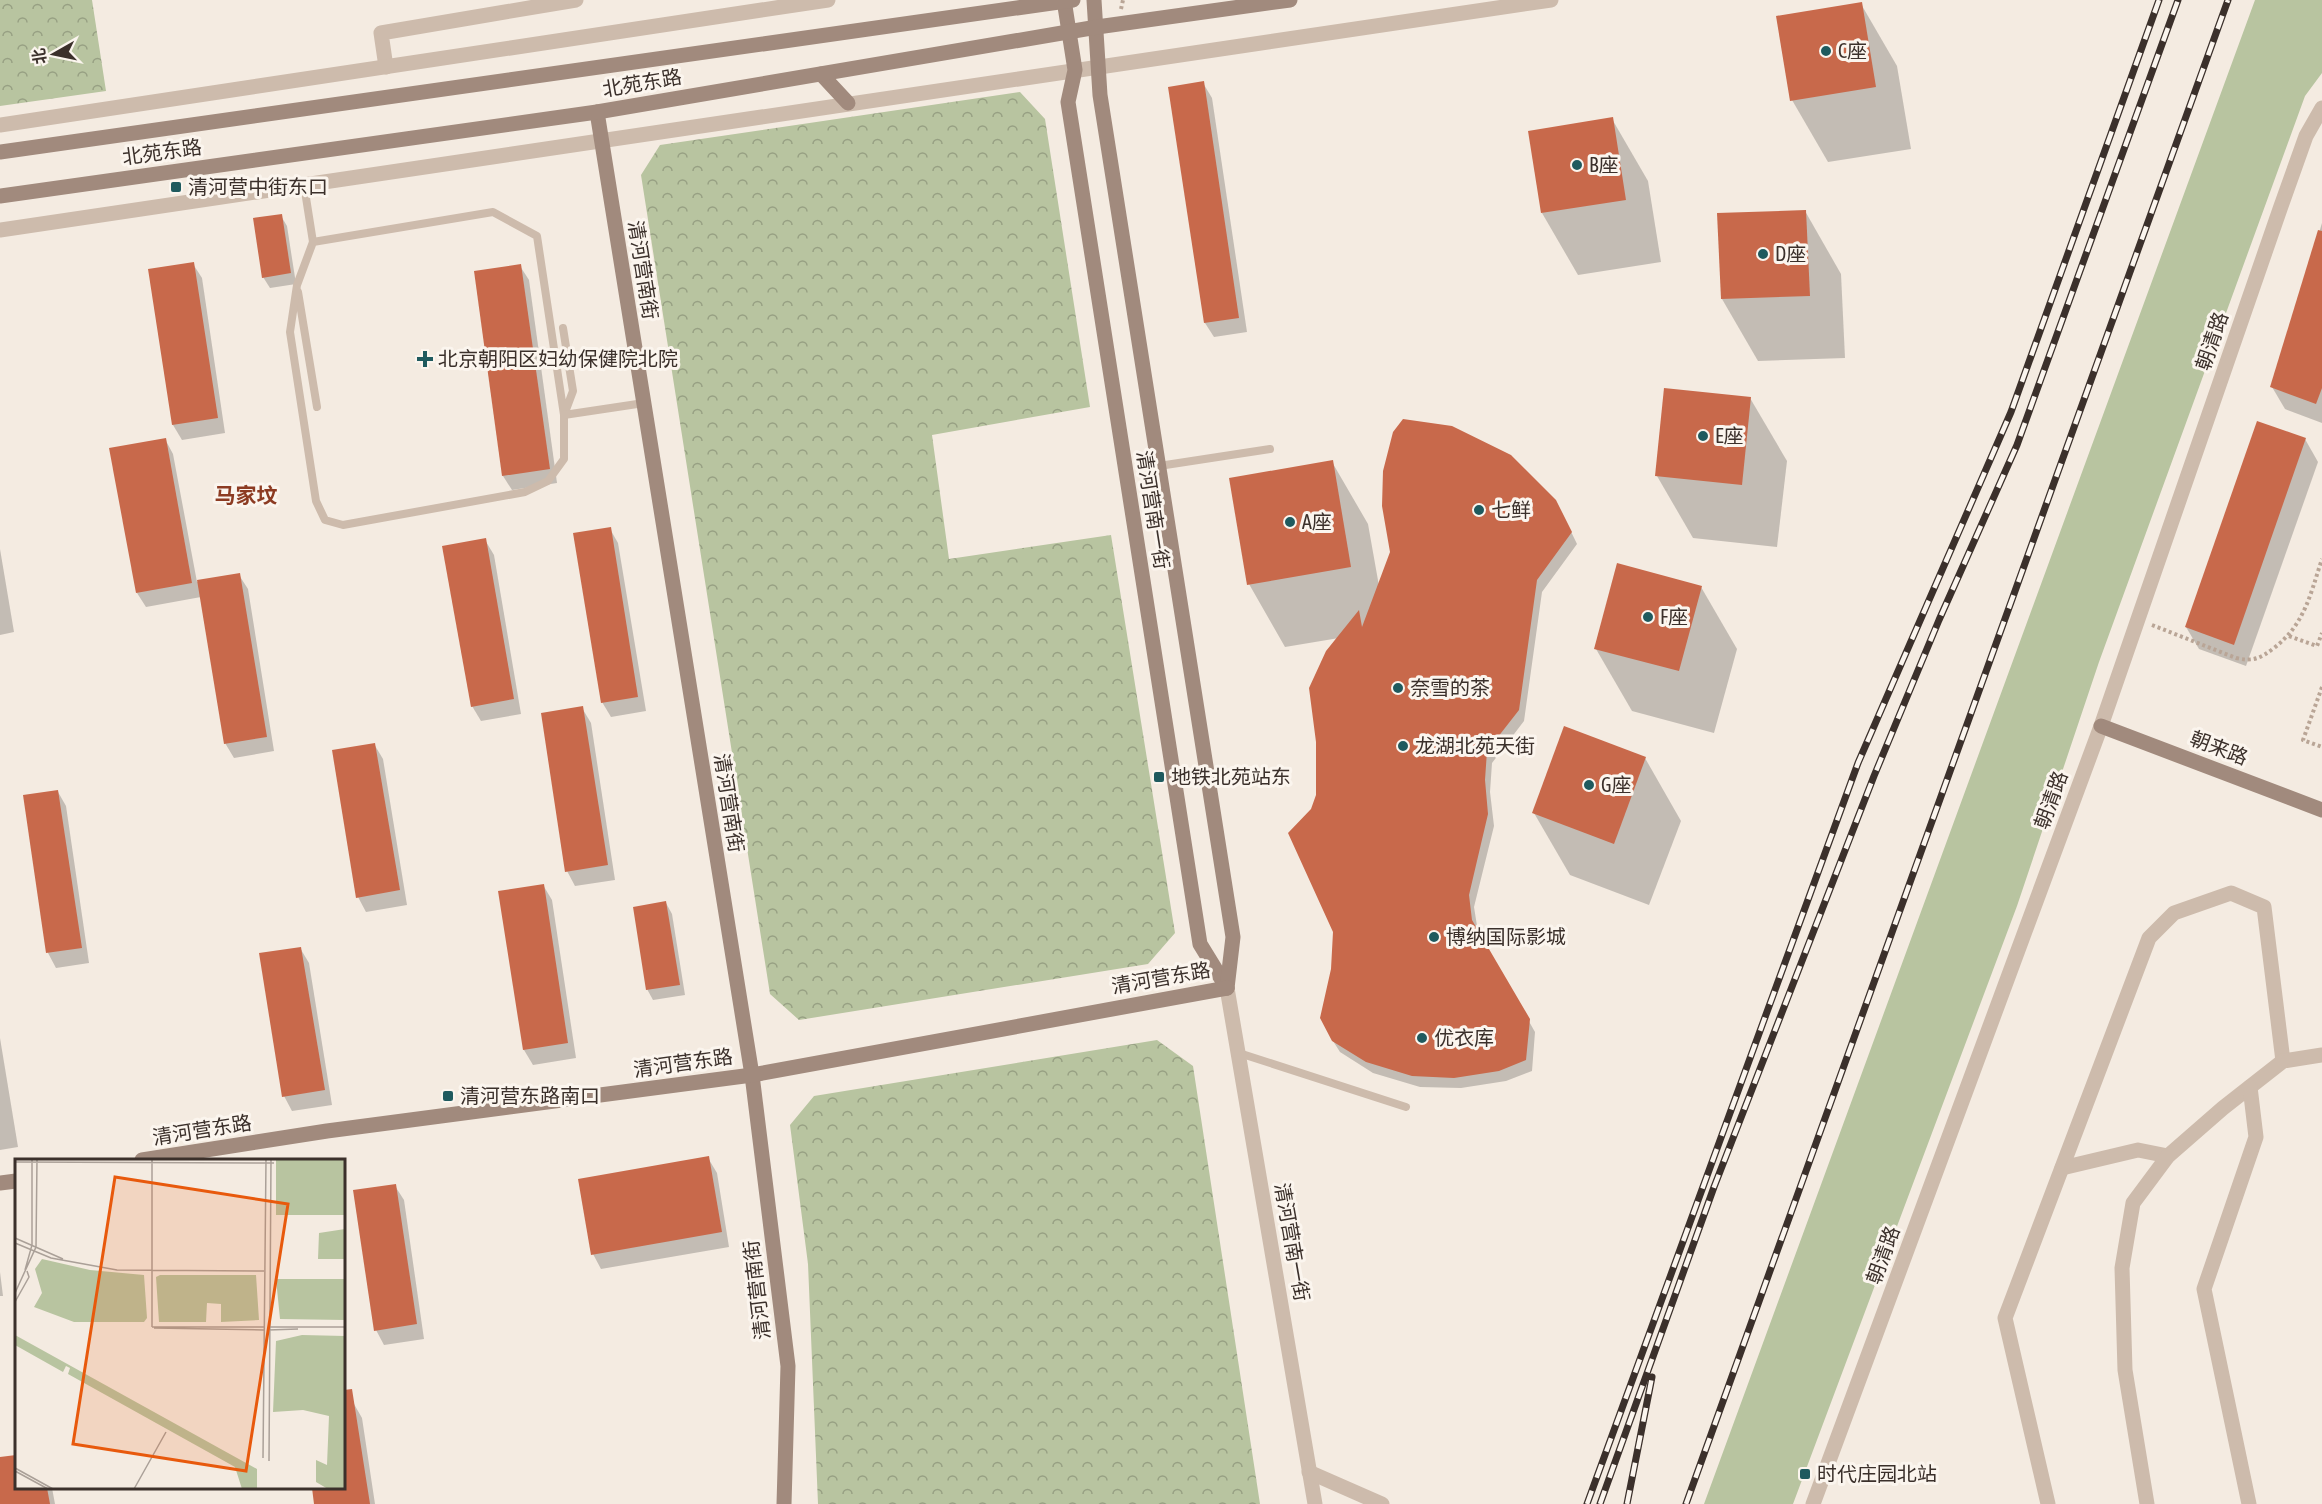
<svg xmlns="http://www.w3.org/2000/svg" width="2322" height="1504" viewBox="0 0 2322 1504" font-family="'Asap Condensed','Noto Sans SC',sans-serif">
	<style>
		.grass { fill: #b8c4a0 }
		.forest { fill: url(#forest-crowns) }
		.shadow { fill: #0003 }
		.building { fill: #c8694b }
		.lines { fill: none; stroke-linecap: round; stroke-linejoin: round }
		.path { stroke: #b9a596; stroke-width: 4; stroke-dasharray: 3 3; stroke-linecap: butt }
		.lane { stroke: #cdbbac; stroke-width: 8 }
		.street { stroke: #cdbbac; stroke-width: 15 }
		.secondary { stroke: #a18a7d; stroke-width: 15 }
		.rail-casing { stroke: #3b302b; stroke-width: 7 }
		.rail { stroke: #fbf5ee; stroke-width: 4.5; stroke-dasharray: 14; stroke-linecap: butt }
		.poi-dot { fill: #1f5a5e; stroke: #fbf5ee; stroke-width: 2 }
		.labels { text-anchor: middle; stroke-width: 6; stroke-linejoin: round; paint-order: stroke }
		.poi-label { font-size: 20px; fill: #3b302b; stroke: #fbf5ee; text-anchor: start }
		.street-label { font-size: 20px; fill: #3b302b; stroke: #fbf5ee }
		.neighbourhood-label { font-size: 21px; font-weight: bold; fill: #8c3b22; stroke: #fbf5ee }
		.inset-road { fill: none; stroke: #aaa098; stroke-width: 1.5 }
		.view { fill: #e8590c; fill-opacity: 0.15; stroke: #e8590c; stroke-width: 3 }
		.inset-edge { fill: none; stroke: #3b302b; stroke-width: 3 }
	</style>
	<defs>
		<pattern id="forest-crowns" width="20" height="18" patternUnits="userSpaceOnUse" patternTransform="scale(1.5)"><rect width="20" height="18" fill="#b8c4a0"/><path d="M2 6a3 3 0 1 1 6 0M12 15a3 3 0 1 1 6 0" fill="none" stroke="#97a083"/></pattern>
	</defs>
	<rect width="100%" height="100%" fill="#f4ebe1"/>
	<path class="grass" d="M 2255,0 L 2322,0 L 2322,73 L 2305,96 L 2099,662 L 2017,906 L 1793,1504 L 1704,1504 Z"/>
	<g class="forest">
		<path d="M 0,0 L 92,0 L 106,91 L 0,106 Z"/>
		<path d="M 1020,92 L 1045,119 L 1090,407 L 932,435 L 949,559 L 1111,535 L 1175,933 L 1148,964 L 799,1020 L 770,994 L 641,175 L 660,145 Z"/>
		<path d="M 1157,1040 L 1193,1066 L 1260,1504 L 818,1504 L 808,1264 L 790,1125 L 814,1096 Z"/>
	</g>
	<g class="shadow">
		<path d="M 1861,4 L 1897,66 L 1911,149 L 1828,162 L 1792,100 Z"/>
		<path d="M 1203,83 L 1212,98 L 1247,332 L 1214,337 L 1205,323 Z"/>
		<path d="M 1612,119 L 1648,181 L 1661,262 L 1578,275 L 1542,213 Z"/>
		<path d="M 1805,211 L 1841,274 L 1845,358 L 1758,361 L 1722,299 Z"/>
		<path d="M 281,216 L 287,226 L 296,284 L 270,288 L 263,277 Z"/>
		<path d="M 2322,223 L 2322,423 L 2285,409 L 2272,387 Z"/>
		<path d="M 193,264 L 202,278 L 225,433 L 182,440 L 173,425 Z"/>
		<path d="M 520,266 L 529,280 L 557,483 L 512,490 L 503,476 Z"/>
		<path d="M 1750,398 L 1787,461 L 1777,547 L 1693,538 L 1657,476 Z"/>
		<path d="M 165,439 L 173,454 L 197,582 L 239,575 L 248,589 L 274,751 L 234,758 L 225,743 L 201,597 L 146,607 L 137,593 Z"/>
		<path d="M 2305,439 L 2318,462 L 2246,666 L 2199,649 L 2186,627 Z"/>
		<path d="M 1332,462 L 1368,524 L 1379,586 L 1562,513 L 1577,544 L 1542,592 L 1524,721 L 1492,763 L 1490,792 L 1494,826 L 1474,907 L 1478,932 L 1535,1032 L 1532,1071 L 1506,1081 L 1461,1088 L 1420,1087 L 1373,1073 L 1340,1052 L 1333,1041 L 1335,932 L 1312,810 L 1317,795 L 1339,638 L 1285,647 L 1249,584 Z"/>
		<path d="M 610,529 L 618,543 L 646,711 L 611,717 L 602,702 Z"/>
		<path d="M 485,540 L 494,555 L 521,714 L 481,721 L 472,706 Z"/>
		<path d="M 0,549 L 14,632 L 0,635 Z"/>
		<path d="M 1701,587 L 1737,649 L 1714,733 L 1632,711 L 1596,649 Z"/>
		<path d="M 582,708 L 591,723 L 615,880 L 575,886 L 567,871 Z"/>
		<path d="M 374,744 L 383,759 L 407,905 L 366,912 L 358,897 Z"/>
		<path d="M 1645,758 L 1681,821 L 1649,905 L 1570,875 L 1534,813 Z"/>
		<path d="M 58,792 L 66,806 L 89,963 L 56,968 L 48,953 L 25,796 Z"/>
		<path d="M 543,885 L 552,900 L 576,1058 L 533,1065 L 524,1050 Z"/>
		<path d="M 666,903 L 672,914 L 685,995 L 653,1000 L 647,989 Z"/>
		<path d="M 300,948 L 309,963 L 332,1105 L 292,1111 L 284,1096 Z"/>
		<path d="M 0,1038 L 18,1147 L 0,1150 Z"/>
		<path d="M 708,1158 L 717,1173 L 729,1247 L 601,1269 L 593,1254 Z"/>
		<path d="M 395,1186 L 404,1200 L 424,1339 L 384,1345 L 376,1330 Z"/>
		<path d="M 0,1272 L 3,1296 L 0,1296 Z"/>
		<path d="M 354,1404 L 362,1418 L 375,1504 L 316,1504 L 314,1488 L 344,1488 L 344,1405 Z"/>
		<path d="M 16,1456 L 16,1488 L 52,1488 L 55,1504 L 0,1504 L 0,1459 Z"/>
	</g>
	<g class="building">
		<path d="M 1862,2 L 1876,87 L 1790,101 L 1776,16 Z"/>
		<path d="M 1204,81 L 1239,318 L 1204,323 L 1168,87 Z"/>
		<path d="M 1613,117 L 1626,200 L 1541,213 L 1528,131 Z"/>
		<path d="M 1806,210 L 1810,296 L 1721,299 L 1717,213 Z"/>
		<path d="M 282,214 L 291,273 L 262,278 L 253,218 Z"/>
		<path d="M 2318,230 L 2322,231 L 2322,388 L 2316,404 L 2270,387 Z"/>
		<path d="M 194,262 L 218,418 L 172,425 L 148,269 Z"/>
		<path d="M 521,264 L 550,469 L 502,476 L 474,271 Z"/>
		<path d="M 1664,388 L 1751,397 L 1742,485 L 1655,476 Z"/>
		<path d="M 1403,419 L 1452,426 L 1511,455 L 1556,500 L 1572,532 L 1537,580 L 1519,710 L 1487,751 L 1485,780 L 1488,814 L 1469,895 L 1472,920 L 1530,1019 L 1526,1060 L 1499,1071 L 1454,1078 L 1412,1076 L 1366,1062 L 1332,1041 L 1320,1018 L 1331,969 L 1333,932 L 1288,833 L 1311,809 L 1316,795 L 1316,742 L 1309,688 L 1326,651 L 1359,610 L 1362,627 L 1390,552 L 1382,506 L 1383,471 L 1393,432 Z"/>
		<path d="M 2257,421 L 2306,438 L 2234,645 L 2185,627 Z"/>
		<path d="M 166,438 L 192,583 L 136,593 L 109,448 Z"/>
		<path d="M 1333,460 L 1351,567 L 1247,585 L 1229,478 Z"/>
		<path d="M 611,527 L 638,697 L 601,703 L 573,533 Z"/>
		<path d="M 486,538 L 514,699 L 471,707 L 442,546 Z"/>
		<path d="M 1617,563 L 1702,586 L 1679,671 L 1594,649 Z"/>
		<path d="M 240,573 L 267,737 L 224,744 L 197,580 Z"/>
		<path d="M 583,706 L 608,865 L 565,872 L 541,713 Z"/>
		<path d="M 1564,726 L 1646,757 L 1614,844 L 1532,813 Z"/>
		<path d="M 375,743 L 400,890 L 356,898 L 332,750 Z"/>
		<path d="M 58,790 L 82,948 L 46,953 L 23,795 Z"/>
		<path d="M 544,884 L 568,1043 L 523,1050 L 498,891 Z"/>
		<path d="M 666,901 L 680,985 L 646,990 L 633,907 Z"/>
		<path d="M 301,947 L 325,1090 L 282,1097 L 259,953 Z"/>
		<path d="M 709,1156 L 722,1232 L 591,1255 L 578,1179 Z"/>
		<path d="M 396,1184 L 417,1324 L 374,1331 L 353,1190 Z"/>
		<path d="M 352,1389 L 370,1504 L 314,1504 L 312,1488 L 344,1488 L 344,1390 Z"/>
		<path d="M 16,1455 L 16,1488 L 47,1488 L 50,1504 L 0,1504 L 0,1457 Z"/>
	</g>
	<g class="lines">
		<g class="path">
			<path d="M 1121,9 L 1123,0"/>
			<path d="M 2152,625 L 2236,658 C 2253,662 2261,658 2274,648 C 2305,624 2310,595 2322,559"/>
			<path d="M 2289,636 L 2317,646 L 2322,633"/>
			<path d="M 2322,687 L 2303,740 L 2322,747"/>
		</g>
		<g class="lane">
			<path d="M 304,185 L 313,242"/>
			<path d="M 298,292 L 317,407"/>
			<path d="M 563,328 L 573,391 L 564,415 L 564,459 L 548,481 L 525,492 L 343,525 L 325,520 L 316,501 L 290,332 L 297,285 L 313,242 L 493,212 L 537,236 L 564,415"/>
			<path d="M 564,415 L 644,403"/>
			<path d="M 1159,466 L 1270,449"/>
			<path d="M 1239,1053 L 1406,1107"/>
		</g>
		<g class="street">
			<path d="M 386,67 L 381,33 L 576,0"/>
			<path d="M 0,125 L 828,0"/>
			<path d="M 0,230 L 1551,0"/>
			<path d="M 1227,988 L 1315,1504"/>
			<path d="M 2062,1168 L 2138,1150 L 2168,1156"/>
			<path d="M 1309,1472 L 1382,1504"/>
			<path d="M 1813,1504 L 2101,726 L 2280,209 L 2306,136 L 2322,108"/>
			<path d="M 2048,1504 L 2005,1318 L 2149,938 L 2174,913 L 2231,893 L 2264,907 L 2283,1061"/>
			<path d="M 2147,1504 L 2125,1370 L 2122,1268 L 2133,1203 L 2168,1156 L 2223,1108 L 2283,1061 L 2322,1055"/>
			<path d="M 2249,1504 L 2204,1289 L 2256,1137 L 2250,1087"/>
		</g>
		<g class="secondary">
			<path d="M 1064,0 L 1075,70 L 1068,102 L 1200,944 L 1227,988"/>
			<path d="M 1094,0 L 1100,95 L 1233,937 L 1227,988"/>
			<path d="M 821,74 L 848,103"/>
			<path d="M 597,112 L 752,1075 L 788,1366 L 784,1504"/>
			<path d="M 0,152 L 1073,0"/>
			<path d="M 0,196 L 597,112 L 1097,27 L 1290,0"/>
			<path d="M 2101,726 L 2322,810"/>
			<path d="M 142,1160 L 327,1131 L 752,1075 L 1227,988"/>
			<path d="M 0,1183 L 16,1181"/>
		</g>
		<g class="rail-casing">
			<g id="rail">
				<path d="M 1587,1504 L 1858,763 L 2011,412 L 2159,0"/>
				<path d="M 1600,1504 L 1714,1187 L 1874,776 L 1939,620 L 2017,445 L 2178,0"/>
				<path d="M 1627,1504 L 1652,1377"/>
				<path d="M 1686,1504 L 2228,0"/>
			</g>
		</g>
		<use href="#rail" class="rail"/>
	</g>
	<g class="poi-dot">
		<circle cx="1826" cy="51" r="6"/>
		<circle cx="1577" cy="165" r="6"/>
		<rect x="170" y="181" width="12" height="12" rx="3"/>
		<circle cx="1763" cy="254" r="6"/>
		<path d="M422 350h6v6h6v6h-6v6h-6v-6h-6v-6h6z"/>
		<circle cx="1703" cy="436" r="6"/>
		<circle cx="1479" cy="510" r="6"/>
		<circle cx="1290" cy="522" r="6"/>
		<circle cx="1648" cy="617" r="6"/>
		<circle cx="1398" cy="688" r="6"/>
		<circle cx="1403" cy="746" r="6"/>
		<rect x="1153" y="771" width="12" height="12" rx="3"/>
		<circle cx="1589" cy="785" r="6"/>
		<circle cx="1434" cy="937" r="6"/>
		<circle cx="1422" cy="1038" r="6"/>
		<rect x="442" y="1090" width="12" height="12" rx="3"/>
		<rect x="1799" y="1468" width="12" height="12" rx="3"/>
	</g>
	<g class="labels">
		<g class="poi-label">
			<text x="1838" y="58">C座</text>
			<text x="1589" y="172">B座</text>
			<text x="188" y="194">清河营中街东口</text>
			<text x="1775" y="261">D座</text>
			<text x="438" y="366">北京朝阳区妇幼保健院北院</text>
			<text x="1715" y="443">E座</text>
			<text x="1491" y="517">七鲜</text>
			<text x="1302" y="529">A座</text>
			<text x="1660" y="624">F座</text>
			<text x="1410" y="695">奈雪的茶</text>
			<text x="1415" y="753">龙湖北苑天街</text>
			<text x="1171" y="784">地铁北苑站东</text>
			<text x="1601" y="792">G座</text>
			<text x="1446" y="944">博纳国际影城</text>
			<text x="1434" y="1045">优衣库</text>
			<text x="460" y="1103">清河营东路南口</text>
			<text x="1817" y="1481">时代庄园北站</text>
		</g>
		<g class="street-label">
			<text transform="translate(642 83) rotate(-10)" y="7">北苑东路</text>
			<text transform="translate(162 152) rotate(-8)" y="7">北苑东路</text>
			<text transform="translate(643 270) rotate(81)" y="7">清河营南街</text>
			<text transform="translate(2212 341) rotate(-71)" y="7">朝清路</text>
			<text transform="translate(1153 510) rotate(81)" y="7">清河营南一街</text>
			<text transform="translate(2219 748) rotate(21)" y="7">朝来路</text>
			<text transform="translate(2051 800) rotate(-70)" y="7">朝清路</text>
			<text transform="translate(729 803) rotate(81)" y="7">清河营南街</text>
			<text transform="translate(1161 978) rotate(-10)" y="7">清河营东路</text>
			<text transform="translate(683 1063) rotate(-8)" y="7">清河营东路</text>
			<text transform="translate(202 1130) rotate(-9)" y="7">清河营东路</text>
			<text transform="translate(1292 1242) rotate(80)" y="7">清河营南一街</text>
			<text transform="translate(1883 1255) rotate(-70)" y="7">朝清路</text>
			<text transform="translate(757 1290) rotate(-97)" y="7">清河营南街</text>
		</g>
		<g class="neighbourhood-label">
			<text x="246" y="503">马家坟</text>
		</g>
	</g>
	<g transform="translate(15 1159)">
		<rect width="330" height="330" fill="#f4ebe1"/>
		<path d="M 330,70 L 330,100 L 303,100 L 304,74 ZM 0,176 L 242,310 L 242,330 L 227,330 L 220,308 L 53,215 L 55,209 L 51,207 L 48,213 L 0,186 Z" fill="#b8c4a0"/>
		<path d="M 261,0 L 330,0 L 330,56 L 261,56 ZM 27,100 L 75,111 L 129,116 L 132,159 L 129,163 L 59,163 L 19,148 L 27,134 L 20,110 ZM 145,116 L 241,116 L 244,161 L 206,163 L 206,145 L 192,144 L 191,163 L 144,163 L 141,118 ZM 261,120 L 330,120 L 330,161 L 265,160 ZM 287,176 L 330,177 L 330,330 L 313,330 L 301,323 L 301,301 L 312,306 L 314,257 L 288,251 L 258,253 L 261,182 Z" fill="#b8c4a0"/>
		<path class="inset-road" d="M 137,0 L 137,168M 0,3 L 259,4M 0,79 L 48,100M 0,84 L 36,99 L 102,111 L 249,112M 10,111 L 17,86 L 17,0M 0,134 L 21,88 L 22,0M 0,143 L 14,118 L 12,112M 137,168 L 249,168M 253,168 L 330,168M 139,169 L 249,171M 253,171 L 283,170M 248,299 L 251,0M 254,302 L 256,0M 0,309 L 38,330M 0,312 L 33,330M 119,330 L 151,273"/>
		<path class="view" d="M 100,18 L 273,45 L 231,312 L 58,285 Z"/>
		<rect width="330" height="330" class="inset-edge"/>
	</g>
	<g transform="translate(54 54) rotate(261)" stroke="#fbf5ee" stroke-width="4.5" paint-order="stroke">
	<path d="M0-4.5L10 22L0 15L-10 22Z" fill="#3b302b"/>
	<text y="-9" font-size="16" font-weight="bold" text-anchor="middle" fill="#3b302b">北</text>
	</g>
</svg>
